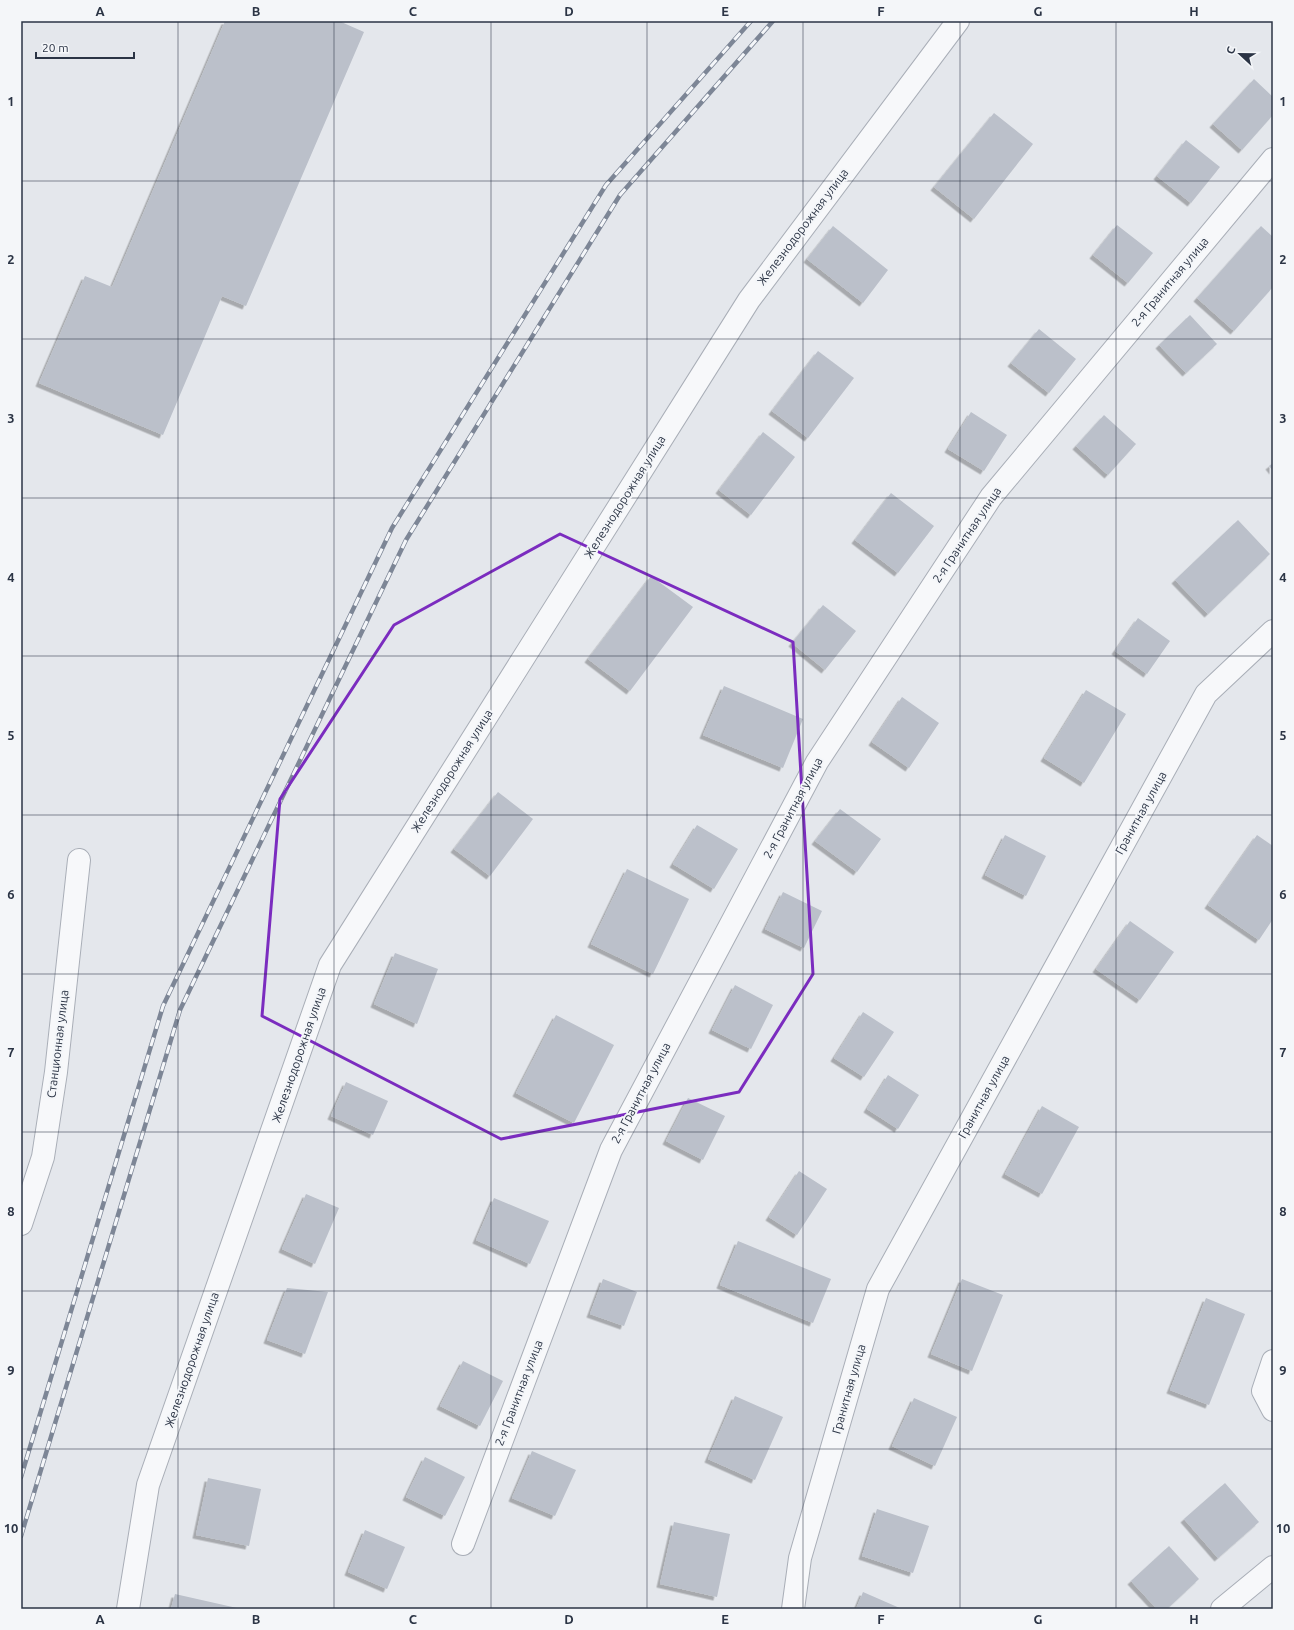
<svg xmlns="http://www.w3.org/2000/svg" width="1294" height="1630" viewBox="0 0 1294 1630" font-family="Ubuntu,sans-serif">
	<style>
		.building { fill: #bbc0ca; filter: url(#shadow) }
		.lines { fill: none; stroke-linecap: round; stroke-linejoin: round }
		.minor-casing { stroke: #a9aeb7; stroke-width: 24 }
		.minor { stroke: #f7f8fa; stroke-width: 22 }
		.rail-casing { stroke: #7d8696; stroke-width: 4.5 }
		.rail { stroke: #f4f6f9; stroke-width: 3; stroke-dasharray: 9; stroke-linecap: butt }
		.marked { fill: none; stroke: #7b2cbf; stroke-width: 3; stroke-linejoin: round }
		.grid { fill: none; stroke: #2b3445; stroke-width: 1; stroke-opacity: 0.55 }
		.labels { text-anchor: middle; stroke-width: 4; stroke-linejoin: round; paint-order: stroke }
		.street-label { font-size: 12px; fill: #2b3445; stroke: #f4f6f9 }
		.neatline { fill: none; stroke: #2b3445; stroke-width: 1.5 }
		.grid-label { font-size: 13px; text-anchor: middle; font-weight: bold; fill: #2b3445 }
	</style>
	<defs>
		<filter id="shadow"><feDropShadow dx="-3.5" dy="3.5" stdDeviation="0" flood-color="#0004"/></filter>
	</defs>
	<rect width="100%" height="100%" fill="#e4e7ec"/>
	<g class="building">
		<path d="M 225,21 L 339,21 L 364,32 L 246,306 L 222,296 L 163,435 L 39,383 L 85,276 L 112,287 Z"/>
		<path d="M 1254,79 L 1273,97 L 1273,115 L 1242,150 L 1213,124 Z"/>
		<path d="M 994,113 L 1033,144 L 974,219 L 934,187 Z"/>
		<path d="M 1186,140 L 1220,167 L 1191,203 L 1157,176 Z"/>
		<path d="M 1117,225 L 1153,253 L 1128,283 L 1093,255 Z"/>
		<path d="M 833,226 L 888,270 L 863,303 L 807,259 Z"/>
		<path d="M 1261,226 L 1273,237 L 1273,287 L 1234,331 L 1197,298 Z"/>
		<path d="M 1190,315 L 1217,344 L 1186,373 L 1159,345 Z"/>
		<path d="M 1039,329 L 1076,359 L 1049,393 L 1011,363 Z"/>
		<path d="M 818,351 L 854,378 L 808,438 L 772,411 Z"/>
		<path d="M 971,412 L 1007,435 L 984,471 L 948,449 Z"/>
		<path d="M 1104,415 L 1136,444 L 1108,475 L 1076,446 Z"/>
		<path d="M 763,432 L 795,457 L 751,515 L 719,490 Z"/>
		<path d="M 1273,463 L 1273,471 L 1269,466 Z"/>
		<path d="M 891,493 L 934,526 L 898,573 L 855,540 Z"/>
		<path d="M 1238,520 L 1270,554 L 1208,614 L 1175,580 Z"/>
		<path d="M 651,576 L 693,607 L 630,691 L 588,659 Z"/>
		<path d="M 823,605 L 856,631 L 825,670 L 792,643 Z"/>
		<path d="M 1138,618 L 1170,641 L 1147,674 L 1115,651 Z"/>
		<path d="M 724,686 L 803,719 L 783,768 L 703,735 Z"/>
		<path d="M 1086,690 L 1126,714 L 1084,783 L 1044,758 Z"/>
		<path d="M 902,697 L 939,723 L 909,768 L 872,742 Z"/>
		<path d="M 498,792 L 533,819 L 490,876 L 454,849 Z"/>
		<path d="M 840,809 L 881,839 L 857,872 L 815,841 Z"/>
		<path d="M 697,825 L 738,849 L 714,889 L 673,864 Z"/>
		<path d="M 1005,835 L 1046,856 L 1026,896 L 985,875 Z"/>
		<path d="M 1257,835 L 1273,846 L 1273,919 L 1259,940 L 1208,905 Z"/>
		<path d="M 627,869 L 689,899 L 653,974 L 591,944 Z"/>
		<path d="M 783,892 L 822,911 L 804,948 L 765,929 Z"/>
		<path d="M 1130,921 L 1174,952 L 1140,1000 L 1096,969 Z"/>
		<path d="M 395,953 L 438,969 L 417,1024 L 374,1004 Z"/>
		<path d="M 735,985 L 773,1005 L 751,1049 L 712,1030 Z"/>
		<path d="M 863,1012 L 894,1032 L 864,1077 L 834,1058 Z"/>
		<path d="M 556,1015 L 614,1045 L 574,1123 L 516,1093 Z"/>
		<path d="M 888,1075 L 919,1095 L 898,1129 L 867,1109 Z"/>
		<path d="M 346,1082 L 388,1101 L 373,1135 L 331,1116 Z"/>
		<path d="M 688,1098 L 725,1116 L 703,1160 L 666,1141 Z"/>
		<path d="M 1042,1106 L 1079,1127 L 1042,1194 L 1005,1174 Z"/>
		<path d="M 799,1171 L 827,1189 L 797,1235 L 769,1217 Z"/>
		<path d="M 306,1194 L 339,1208 L 315,1264 L 282,1249 Z"/>
		<path d="M 494,1198 L 549,1221 L 530,1264 L 476,1240 Z"/>
		<path d="M 738,1241 L 831,1279 L 813,1323 L 720,1285 Z"/>
		<path d="M 603,1279 L 637,1292 L 624,1326 L 590,1314 Z"/>
		<path d="M 962,1279 L 1003,1295 L 972,1371 L 931,1354 Z"/>
		<path d="M 287,1288 L 328,1292 L 305,1354 L 267,1340 Z"/>
		<path d="M 1206,1298 L 1245,1314 L 1209,1405 L 1170,1390 Z"/>
		<path d="M 463,1361 L 503,1381 L 480,1426 L 440,1406 Z"/>
		<path d="M 735,1396 L 783,1417 L 755,1480 L 708,1459 Z"/>
		<path d="M 914,1398 L 957,1417 L 935,1466 L 892,1446 Z"/>
		<path d="M 532,1451 L 576,1470 L 555,1516 L 512,1498 Z"/>
		<path d="M 425,1457 L 465,1477 L 445,1516 L 406,1497 Z"/>
		<path d="M 208,1478 L 261,1489 L 249,1546 L 196,1535 Z"/>
		<path d="M 1225,1483 L 1259,1522 L 1218,1558 L 1184,1519 Z"/>
		<path d="M 877,1509 L 929,1526 L 913,1573 L 862,1556 Z"/>
		<path d="M 674,1522 L 730,1534 L 717,1597 L 660,1584 Z"/>
		<path d="M 365,1530 L 405,1547 L 387,1589 L 348,1572 Z"/>
		<path d="M 1169,1546 L 1199,1579 L 1167,1609 L 1157,1609 L 1131,1581 Z"/>
		<path d="M 863,1592 L 902,1609 L 856,1609 Z"/>
		<path d="M 175,1594 L 237,1608 L 237,1609 L 171,1609 Z"/>
	</g>
	<g class="lines">
		<g class="minor-casing">
			<g id="minor">
				<path d="M 21,1224 L 43,1157 L 56,1072 L 79,860"/>
				<path d="M 1273,1361 L 1263,1391 L 1273,1410"/>
				<path d="M 463,1544 L 611,1150 L 817,762 L 991,497 L 1273,159"/>
				<path d="M 128,1609 L 148,1485 L 330,965 L 749,300 L 958,21"/>
				<path d="M 793,1609 L 800,1558 L 878,1289 L 1206,694 L 1273,631"/>
				<path d="M 1222,1609 L 1273,1567"/>
			</g>
		</g>
		<use href="#minor" class="minor"/>
		<g class="rail-casing">
			<g id="rail">
				<path d="M 21,1477 L 163,1006 L 392,528 L 606,185 L 751,21"/>
				<path d="M 21,1536 L 180,1010 L 406,540 L 620,195 L 773,21"/>
			</g>
		</g>
		<use href="#rail" class="rail"/>
	</g>
	<path class="marked" d="M 560,534 L 793,642 L 813,974 L 739,1092 L 501,1139 L 262,1016 L 280,799 L 394,625 Z"/>
	<path class="grid" d="M 178,21 L 178,1609M 334,21 L 334,1609M 491,21 L 491,1609M 647,21 L 647,1609M 803,21 L 803,1609M 960,21 L 960,1609M 1116,21 L 1116,1609M 21,181 L 1273,181M 21,339 L 1273,339M 21,498 L 1273,498M 21,656 L 1273,656M 21,815 L 1273,815M 21,974 L 1273,974M 21,1132 L 1273,1132M 21,1291 L 1273,1291M 21,1449 L 1273,1449"/>
	<g class="labels">
		<g class="street-label">
			<text transform="translate(803 227) rotate(-53)" y="4">Железнодорожная улица</text>
			<text transform="translate(1170 282) rotate(-50)" y="4">2-я Гранитная улица</text>
			<text transform="translate(625 497) rotate(-58)" y="4">Железнодорожная улица</text>
			<text transform="translate(967 535) rotate(-56)" y="4">2-я Гранитная улица</text>
			<text transform="translate(452 771) rotate(-58)" y="4">Железнодорожная улица</text>
			<text transform="translate(793 808) rotate(-62)" y="4">2-я Гранитная улица</text>
			<text transform="translate(1141 813) rotate(-61)" y="4">Гранитная улица</text>
			<text transform="translate(58 1044) rotate(-83)" y="4">Станционная улица</text>
			<text transform="translate(299 1055) rotate(-71)" y="4">Железнодорожная улица</text>
			<text transform="translate(641 1093) rotate(-62)" y="4">2-я Гранитная улица</text>
			<text transform="translate(984 1097) rotate(-61)" y="4">Гранитная улица</text>
			<text transform="translate(192 1360) rotate(-71)" y="4">Железнодорожная улица</text>
			<text transform="translate(849 1389) rotate(-74)" y="4">Гранитная улица</text>
			<text transform="translate(519 1393) rotate(-69)" y="4">2-я Гранитная улица</text>
		</g>
	</g>
	<rect width="1294" height="1630" fill="none" stroke="#f4f6f9" stroke-width="44"/>
	<g transform="translate(1240 54) rotate(292)" stroke="#f4f6f9" stroke-width="3" paint-order="stroke">
	<path d="M0-3L7 15L0 10L-7 15Z" fill="#2b3445"/>
	<text y="-6" font-size="11" font-weight="bold" text-anchor="middle" fill="#2b3445">С</text>
	</g>
	<path d="M36 52v6h98v-6" fill="none" stroke="#2b3445" stroke-width="2"/>
	<text x="42" y="52" font-size="12" fill="#2b3445" stroke="#f4f6f9" stroke-width="3" paint-order="stroke">20 m</text>
	<rect x="22" y="22" width="1250" height="1586" class="neatline"/>
	<g class="grid-label">
		<text x="100" y="16">A</text>
		<text x="256" y="16">B</text>
		<text x="413" y="16">C</text>
		<text x="569" y="16">D</text>
		<text x="725" y="16">E</text>
		<text x="881" y="16">F</text>
		<text x="1038" y="16">G</text>
		<text x="1194" y="16">H</text>
		<text x="11" y="106">1</text>
		<text x="1283" y="106">1</text>
		<text x="11" y="264">2</text>
		<text x="1283" y="264">2</text>
		<text x="11" y="423">3</text>
		<text x="1283" y="423">3</text>
		<text x="11" y="582">4</text>
		<text x="1283" y="582">4</text>
		<text x="11" y="740">5</text>
		<text x="1283" y="740">5</text>
		<text x="11" y="899">6</text>
		<text x="1283" y="899">6</text>
		<text x="11" y="1057">7</text>
		<text x="1283" y="1057">7</text>
		<text x="11" y="1216">8</text>
		<text x="1283" y="1216">8</text>
		<text x="11" y="1375">9</text>
		<text x="1283" y="1375">9</text>
		<text x="11" y="1533">10</text>
		<text x="1283" y="1533">10</text>
		<text x="100" y="1624">A</text>
		<text x="256" y="1624">B</text>
		<text x="413" y="1624">C</text>
		<text x="569" y="1624">D</text>
		<text x="725" y="1624">E</text>
		<text x="881" y="1624">F</text>
		<text x="1038" y="1624">G</text>
		<text x="1194" y="1624">H</text>
	</g>
</svg>
